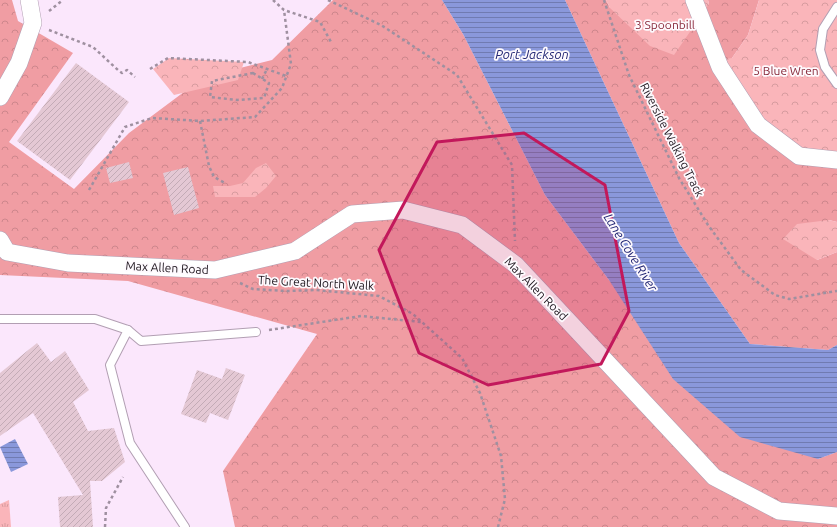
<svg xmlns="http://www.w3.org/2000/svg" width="837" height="527" viewBox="0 0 837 527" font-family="Ubuntu,sans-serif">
	<defs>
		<pattern id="grass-tufts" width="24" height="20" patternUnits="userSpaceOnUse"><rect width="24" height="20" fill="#fab5ba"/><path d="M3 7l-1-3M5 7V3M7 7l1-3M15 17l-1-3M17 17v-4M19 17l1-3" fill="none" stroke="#d69b9f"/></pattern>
		<pattern id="forest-crowns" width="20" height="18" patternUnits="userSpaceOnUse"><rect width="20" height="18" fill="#f09da3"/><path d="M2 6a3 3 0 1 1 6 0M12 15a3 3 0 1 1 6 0" fill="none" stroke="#cd868c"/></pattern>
		<pattern id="park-crowns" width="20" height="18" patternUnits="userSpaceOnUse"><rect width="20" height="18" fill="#fab5ba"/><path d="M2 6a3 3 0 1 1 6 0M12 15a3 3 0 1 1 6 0" fill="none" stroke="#d69b9f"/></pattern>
		<pattern id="water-rules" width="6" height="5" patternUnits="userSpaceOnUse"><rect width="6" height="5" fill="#8a98db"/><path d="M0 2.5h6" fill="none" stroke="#707bb1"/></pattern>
		<pattern id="building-hatch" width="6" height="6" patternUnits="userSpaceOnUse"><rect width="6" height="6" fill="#e4c8d4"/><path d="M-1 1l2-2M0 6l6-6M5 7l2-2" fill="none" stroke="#c3abb6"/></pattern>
	</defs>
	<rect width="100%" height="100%" fill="#fbe7fc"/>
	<path fill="url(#grass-tufts)" d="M9,500l2,27h-11v-23z"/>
	<g fill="url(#forest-crowns)">
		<path d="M0,0h12l6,21 55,32 -64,89 65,47 55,-56 75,-56 68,-17 61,-60h109l21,34 82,161 64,85 209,179 19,-7v75h-602l-12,-56 94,-137 -189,-53 -128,-6z"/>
		<path d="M565,0h41l4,8 99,-4 -1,-4h51l-11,35 -16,23 105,94v70l-8,-2 -12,40 20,-8v93l-9,5 -78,-6 -71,-101z"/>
	</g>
	<g fill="url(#park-crowns)">
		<path d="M606,0h102l1,4 -35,51 -24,-9 -40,-38z"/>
		<path d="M759,0h78v152l-19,13 -60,-40 -33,-66 7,-1 16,-23z"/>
		<path d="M169,58l75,4 -6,18 -64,15 -21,-26z"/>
		<path d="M266,163l10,13 -10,12 -11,9h-40l-2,-11h17l13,-3 13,-15z"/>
		<path d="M829,220l8,2v30l-20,8 -34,-21 14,-15z"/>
	</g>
	<g fill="url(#water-rules)">
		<path d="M442,0h123l114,243 71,101 78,6 9,-5v107l-19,7 -78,-22 -67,-58 -64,-99 -64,-85 -82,-161z"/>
		<path d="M15,439l13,25 -17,8 -11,-25z"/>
	</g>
	<g fill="url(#building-hatch)">
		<path d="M76,63l53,39 -59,78 -53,-39z"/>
		<path d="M129,162l4,16 -23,5 -4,-15z"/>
		<path d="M188,167l11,41 -25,7 -11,-42z"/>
		<path d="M37,343l14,19 14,-11 24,39 -16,12 15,29 26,-3 11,34 -23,19h-12l3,46h-33l-2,-30 25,-2 -50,-82 -33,23v-63z"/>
		<path d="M226,368l19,7 -17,45 -18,-7 -4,10 -25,-9 16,-44 25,9z"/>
	</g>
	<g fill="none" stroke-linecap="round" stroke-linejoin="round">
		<g stroke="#b29fb3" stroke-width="10">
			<g id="lane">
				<path d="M837,7l-14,22 -3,21 5,17 12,17"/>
				<path d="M0,319h95l33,11 13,11 115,-9"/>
				<path d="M128,330l-18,35 20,78 55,84"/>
			</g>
		</g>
		<g stroke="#b29fb3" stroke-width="18">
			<g id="street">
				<path d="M694,0l26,67 38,58 41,31 38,4"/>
				<path d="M0,97l19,-34 14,-40 -4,-23"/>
				<path d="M0,240l7,12 61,11 147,7 80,-19 57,-37 51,-4 59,15 54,40 198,212 65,34 58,5"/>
			</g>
		</g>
		<g stroke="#9f90a0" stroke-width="2.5" stroke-dasharray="3 3" stroke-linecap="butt">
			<path d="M273,0l11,10 36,12 11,20"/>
			<path d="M328,0l53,25 76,50 55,90 3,76"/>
			<path d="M604,0l25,75 50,103 29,47 33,45 34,25 14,4 48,-8"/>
			<path d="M49,11l14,-11"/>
			<path d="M49,30l44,17 26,24 3,2 5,-3 8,7"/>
			<path d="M150,69l18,-11 80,4 38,14"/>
			<path d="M253,73l16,10 -5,15 -27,2 -27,-3 2,-16z"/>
			<path d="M262,79l5,-10"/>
			<path d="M200,121l9,45 5,11 11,6"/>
			<path d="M89,190l36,-63 27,-9 48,3 55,-4 27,-29 9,-24 -7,-54"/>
			<path d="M240,283l13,6 33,2 30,-1 63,6 34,18 49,44 18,35 21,63 4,43 -7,28"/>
			<path d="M269,330l92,-14 60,6"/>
			<path d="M105,527l1,-19 17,-31"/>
		</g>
		<use href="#lane" stroke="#fff" stroke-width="8"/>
		<use href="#street" stroke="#fff" stroke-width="17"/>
	</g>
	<path fill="#c2185b" fill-opacity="0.2" stroke="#c2185b" stroke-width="3" stroke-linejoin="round" d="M524,133l81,52 24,126 -28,53 -113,21 -69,-32 -40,-103 58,-108z"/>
	<g text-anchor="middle" stroke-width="3.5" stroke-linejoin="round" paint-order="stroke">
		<g font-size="12" fill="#882839" stroke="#fefafe">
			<text x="665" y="29">3 Spoonbill</text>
			<text x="786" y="75">5 Blue Wren</text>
		</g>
		<g font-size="12" fill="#1f171f" stroke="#fefafe">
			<text transform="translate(672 140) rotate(63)" y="4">Riverside Walking Track</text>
			<text transform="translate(167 268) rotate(3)" y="4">Max Allen Road</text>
			<text transform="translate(316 283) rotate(3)" y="4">The Great North Walk</text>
			<text transform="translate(536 289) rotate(45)" y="4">Max Allen Road</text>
		</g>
		<g font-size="13" font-style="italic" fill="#242875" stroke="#fefafe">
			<text x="532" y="59">Port Jackson</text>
			<text transform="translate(631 252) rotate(58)" y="5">Lane Cove River</text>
		</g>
	</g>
</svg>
